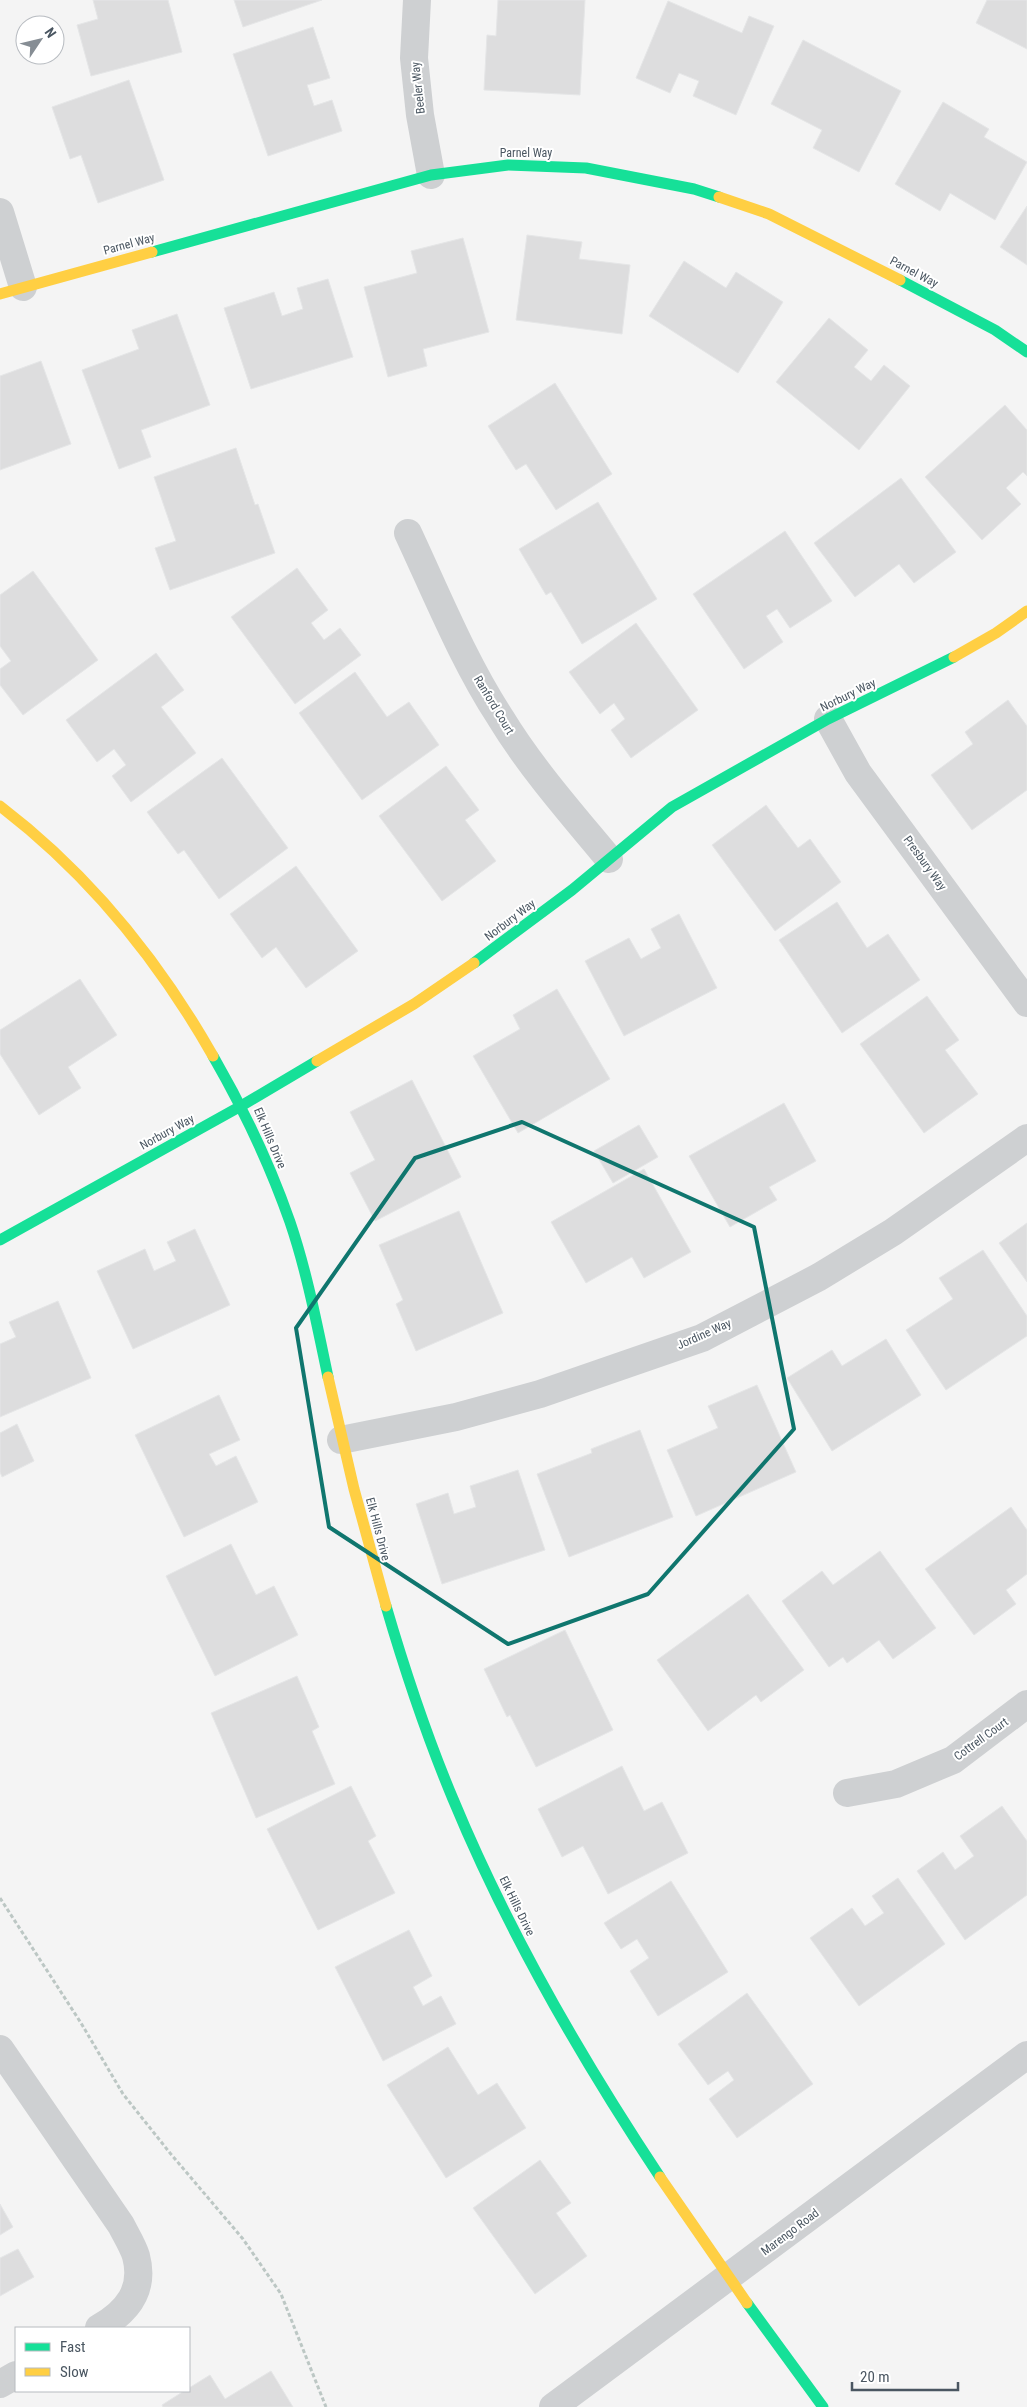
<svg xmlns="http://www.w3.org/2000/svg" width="1027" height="2407" viewBox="0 0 1027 2407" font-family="'Roboto Condensed',sans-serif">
	<rect width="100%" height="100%" fill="#f4f4f4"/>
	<g fill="#ddddde" stroke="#e5e6e7">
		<path d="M93,0h75l14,52 -91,24 -14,-51 21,-6z"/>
		<path d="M234,0h88l-79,27z"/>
		<path d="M498,0h87l-5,95 -96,-5 3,-55 9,1z"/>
		<path d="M987,0h40v49l-51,-26z"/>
		<path d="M668,1l74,32 7,-17 25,10 -38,89 -43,-19 6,-15 -20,-8 -9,20 -34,-15z"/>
		<path d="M313,27l17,51 -23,7 7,21 18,-6 10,31 -74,25 -35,-102z"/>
		<path d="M803,40l98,51 -42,81 -46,-24 9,-18 -51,-26z"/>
		<path d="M129,80l35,100 -66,23 -17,-48 -11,4 -18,-52z"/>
		<path d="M943,102l46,27 -5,8 43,25 -32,58 -45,-27 -10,18 -45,-27z"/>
		<path d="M1027,206v59l-27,-18z"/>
		<path d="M527,235l55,7 -3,17 51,6 -8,69 -106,-14z"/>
		<path d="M463,238l26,94 -66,17 4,17 -39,11 -24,-90 53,-14 -6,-22z"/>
		<path d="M684,261l42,27 10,-16 47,30 -45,71 -89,-57z"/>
		<path d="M328,279l25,78 -102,32 -27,-81 50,-16 8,24 21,-7 -6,-21z"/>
		<path d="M177,314l33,91 -69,25 10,27 -32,12 -37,-99 57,-21 -7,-19z"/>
		<path d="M829,318l39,32 -14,17 17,14 13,-16 26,21 -51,64 -83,-68z"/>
		<path d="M41,361l30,83 -71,26v-94z"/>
		<path d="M555,383l57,91 -56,36 -30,-46 -10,6 -28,-44z"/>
		<path d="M1005,405l22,25v46l-4,-4 -17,16 15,16 -39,36 -57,-63z"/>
		<path d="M236,448l19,57 3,-1 17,49 -105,37 -15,-42 21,-7 -22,-64z"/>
		<path d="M901,478l55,74 -42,31 -15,-19 -44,33 -41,-54z"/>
		<path d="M598,502l59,97 -75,45 -31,-52 -5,3 -27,-46z"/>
		<path d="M785,531l47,70 -42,27 -13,-19 -11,7 17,26 -39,27 -51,-75z"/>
		<path d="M297,568l31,42 -17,13 13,17 16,-12 21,27 -66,49 -64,-87z"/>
		<path d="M33,571l65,89 -75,55 -23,-30v-16l11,-8 -11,-15v-51z"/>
		<path d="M636,623l62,87 -67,48 -20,-28 14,-11 -11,-16 -14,11 -31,-42z"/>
		<path d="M156,653l28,37 -23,17 35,46 -65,49 -19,-26 14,-11 -12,-16 -17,13 -31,-42z"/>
		<path d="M355,672l32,45 22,-15 30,43 -77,55 -63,-87z"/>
		<path d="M1008,700l19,26v64l-55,40 -41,-55 42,-31 -8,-12z"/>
		<path d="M222,758l66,90 -69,51 -35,-49 -6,4 -31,-42z"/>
		<path d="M446,766l33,44 -14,10 31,41 -54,40 -63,-85z"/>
		<path d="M766,805l32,43 12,-9 31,43 -66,49 -63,-86z"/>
		<path d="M296,866l62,85 -52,37 -30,-41 -14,11 -32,-44z"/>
		<path d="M837,902l30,46 21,-14 32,46 -78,53 -63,-93z"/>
		<path d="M679,914l38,74 -93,48 -39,-75 44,-23 12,21 20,-11 -10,-19z"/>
		<path d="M80,979l37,56 -49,32 13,21 -42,27 -39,-61v-24z"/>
		<path d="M557,989l53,90 -92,54 -45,-77 47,-27 -7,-14z"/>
		<path d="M927,996l32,44 -14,10 33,44 -54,39 -64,-89z"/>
		<path d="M412,1080l49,97 -86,44 -25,-48 25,-13 -25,-48z"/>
		<path d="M784,1103l32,58 -47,26 8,13 -47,27 -41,-71z"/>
		<path d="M639,1125l19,32 -45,26 -19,-32z"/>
		<path d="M644,1169l47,83 -47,26 -12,-21 -46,26 -35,-61z"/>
		<path d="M459,1211l44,102 -87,38 -20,-47 7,-4 -24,-55z"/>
		<path d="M1027,1223v59l-28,-39z"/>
		<path d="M195,1229l35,76 -97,44 -36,-78 48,-22 9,22 22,-10 -9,-19z"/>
		<path d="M983,1250l44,66v20l-81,54 -40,-60 47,-31 -14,-21z"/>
		<path d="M58,1301l33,77 -91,39v-73l16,-7 -7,-15z"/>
		<path d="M886,1339l35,56 -89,56 -45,-73 45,-28 10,16z"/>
		<path d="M757,1385l39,87 -100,44 -29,-66 51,-22 -10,-22z"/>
		<path d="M219,1395l21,45 -31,14 7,12 20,-10 22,46 -74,35 -49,-102z"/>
		<path d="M17,1424l17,37 -32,16 -2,-5v-39z"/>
		<path d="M640,1430l33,87 -104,40 -32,-83 55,-21 -1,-4z"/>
		<path d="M518,1470l27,80 -103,34 -26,-80 32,-11 6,21 22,-7 -6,-21z"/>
		<path d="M1011,1507l16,23v44l-21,16 10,14 -42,31 -49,-66z"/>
		<path d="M231,1544l25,51 18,-9 24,49 -83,41 -49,-100z"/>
		<path d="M880,1551l56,77 -43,31 -14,-19 -32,23 -4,-6 -14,10 -47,-66 40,-30 11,14z"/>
		<path d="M748,1594l56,76 -43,32 -5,-7 -48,36 -51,-71z"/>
		<path d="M565,1630l48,100 -77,37 -26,-52 -3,2 -23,-48z"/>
		<path d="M297,1676l22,51 -7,4 23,53 -79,34 -45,-105z"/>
		<path d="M622,1766l22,45 18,-9 26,51 -80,41 -25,-48 -21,11 -24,-48z"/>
		<path d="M351,1786l25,50 -8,5 27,52 -77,37 -51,-101z"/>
		<path d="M1002,1806l25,35v54l-62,45 -48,-69 26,-19 12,18 19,-14 -14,-20z"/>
		<path d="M898,1878l47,66 -86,62 -49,-68 42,-30 13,18 19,-13 -12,-17z"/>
		<path d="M671,1881l57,91 -70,44 -28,-45 19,-13 -12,-19 -16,10 -17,-26z"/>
		<path d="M409,1930l23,46 -19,11 10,19 18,-10 15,28 -73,37 -48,-94z"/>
		<path d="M747,1993l66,91 -76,54 -28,-39 25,-19 -6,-9 -20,14 -30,-41z"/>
		<path d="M448,2047l30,48 19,-12 29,45 -80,50 -59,-93z"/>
		<path d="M540,2160l31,43 -15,10 31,43 -52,38 -62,-86z"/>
		<path d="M0,2204l13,23 -13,8z"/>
		<path d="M18,2249l16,28 -34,19v-38z"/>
		<path d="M271,2371l22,36h-130l-1,-2 22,-14h5v-3l21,-13 15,24z"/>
	</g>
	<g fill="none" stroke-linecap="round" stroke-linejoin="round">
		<path stroke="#bcc7c4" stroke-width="3" stroke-dasharray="4 2.5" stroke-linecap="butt" d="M0,1898l81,125 42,71 47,59 73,86 38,55 45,113"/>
		<g stroke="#ced0d2" stroke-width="28">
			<path d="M417,0l-3,58 6,57 11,60"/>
			<path d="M0,212l23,75"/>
			<path d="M408,533c29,62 55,127 92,184 31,51 71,96 109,142"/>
			<path d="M828,719l30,54 169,230"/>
			<path d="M341,1440l115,-23 84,-23 162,-56 117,-61 74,-45 134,-94"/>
			<path d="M847,1793l49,-9 57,-24 74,-56"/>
			<path d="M0,2049l121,176c5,10 12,21 15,31 9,34 -9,56 -37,72"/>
			<path d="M0,2384l16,-9"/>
			<path d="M553,2407l474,-352"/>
		</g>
		<g stroke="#16e098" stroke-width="11">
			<path d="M152,252l279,-77 77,-10 78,3 108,21 25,8"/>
			<path d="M900,280l95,50 32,22"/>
			<path d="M474,963l98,-73 100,-83 156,-88 126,-62"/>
			<path d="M213,1056c30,52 57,109 77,166 17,50 27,103 38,155"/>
			<path d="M0,1240l241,-134 76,-45"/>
			<path d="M386,1606c19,65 41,131 67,193 55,133 128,259 207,378"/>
			<path d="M747,2303l76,104"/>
		</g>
		<g stroke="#ffcf43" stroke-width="11">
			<path d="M719,197l50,17 131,66"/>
			<path d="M0,294l152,-42"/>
			<path d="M954,657l42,-24 31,-22"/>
			<path d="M0,806c89,68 158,153 213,250"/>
			<path d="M317,1061l97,-57 60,-41"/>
			<path d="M328,1377l26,112 32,117"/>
			<path d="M660,2177l87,126"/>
		</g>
	</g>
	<path fill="none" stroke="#0f766e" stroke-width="4" stroke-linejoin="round" d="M522,1122l232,105 40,202 -146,165 -140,50 -179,-117 -33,-199 119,-170z"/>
	<g text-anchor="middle" stroke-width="4" stroke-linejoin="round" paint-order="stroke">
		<g font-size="12" fill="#4a5661" stroke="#fff">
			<text transform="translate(418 88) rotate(-96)" y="4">Beeler Way</text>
			<text x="526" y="157">Parnel Way</text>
			<text transform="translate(129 244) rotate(-15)" y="4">Parnel Way</text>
			<text transform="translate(914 272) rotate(28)" y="4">Parnel Way</text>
			<text transform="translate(848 695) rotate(-26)" y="4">Norbury Way</text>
			<text transform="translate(494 705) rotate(59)" y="4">Ranford Court</text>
			<text transform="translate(925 863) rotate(54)" y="4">Presbury Way</text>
			<text transform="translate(510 920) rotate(-37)" y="4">Norbury Way</text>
			<text transform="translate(167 1132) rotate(-29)" y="4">Norbury Way</text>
			<text transform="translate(270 1138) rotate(67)" y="4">Elk Hills Drive</text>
			<text transform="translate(704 1334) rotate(-24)" y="4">Jordine Way</text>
			<text transform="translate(378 1529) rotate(75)" y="4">Elk Hills Drive</text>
			<text transform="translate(981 1739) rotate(-36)" y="4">Cottrell Court</text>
			<text transform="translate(517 1906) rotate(64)" y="4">Elk Hills Drive</text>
			<text transform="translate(790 2232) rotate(-37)" y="4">Marengo Road</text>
		</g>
	</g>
	<rect x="15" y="2327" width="175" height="65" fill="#ffffff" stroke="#b7bbc0"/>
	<rect x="25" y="2343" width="25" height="8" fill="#16e098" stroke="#b7bbc0"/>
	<text x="60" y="2352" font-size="15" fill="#4a5661">Fast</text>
	<rect x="25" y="2368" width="25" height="8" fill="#ffcf43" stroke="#b7bbc0"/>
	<text x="60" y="2377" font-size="15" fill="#4a5661">Slow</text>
	<g transform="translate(40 40) rotate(55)"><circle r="24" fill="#ffffff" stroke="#b7bbc0"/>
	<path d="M0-4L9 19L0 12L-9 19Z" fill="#868d94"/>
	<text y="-8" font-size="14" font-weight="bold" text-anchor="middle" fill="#4a5661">N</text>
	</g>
	<path d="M852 2382v8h106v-8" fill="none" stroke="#4a5661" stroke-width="2.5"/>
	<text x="860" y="2382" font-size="15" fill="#4a5661" stroke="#ffffff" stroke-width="4" paint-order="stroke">20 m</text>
</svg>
